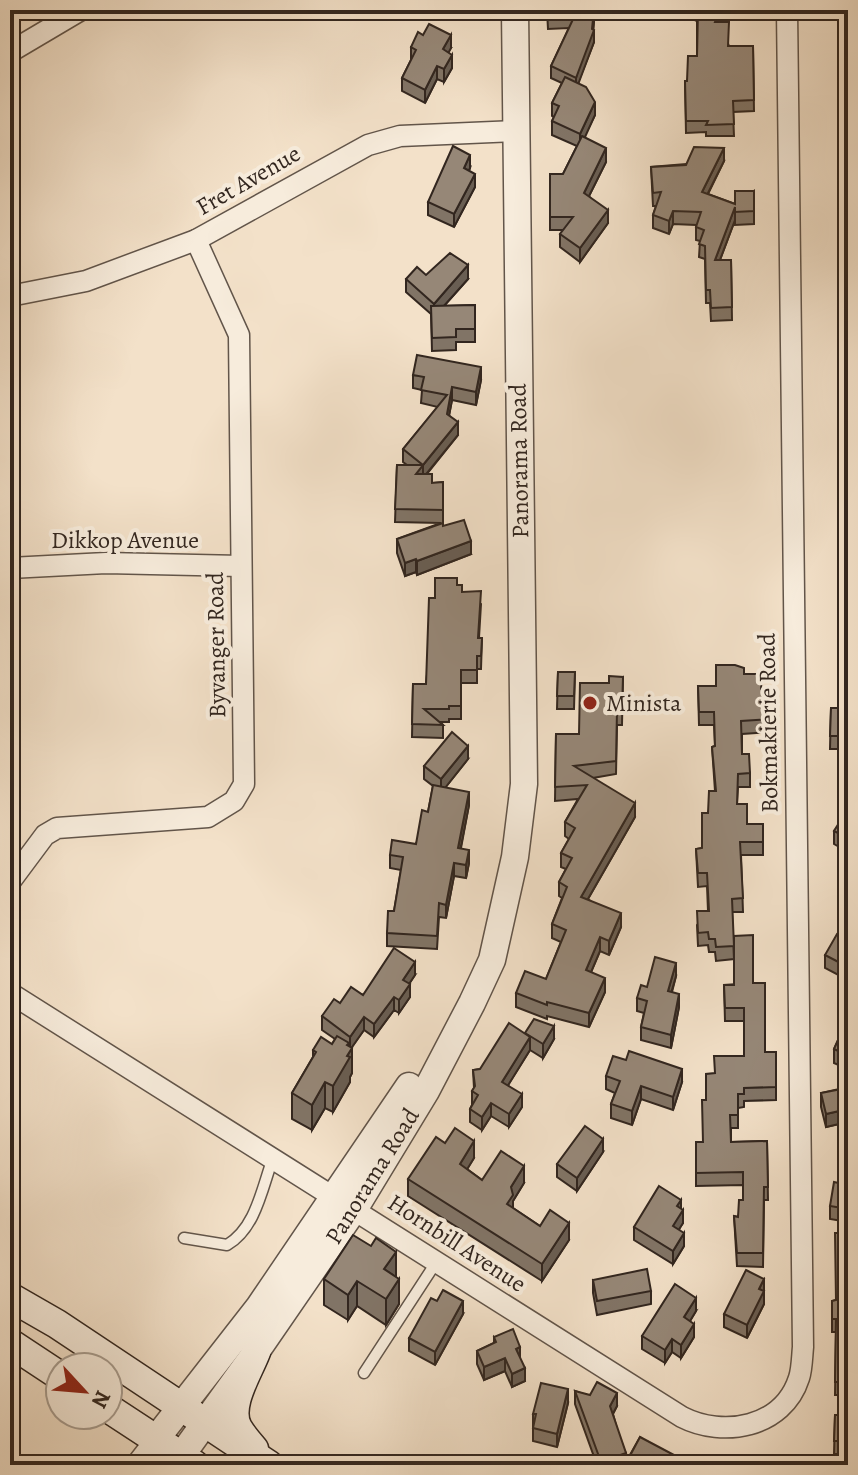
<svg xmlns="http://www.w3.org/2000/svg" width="858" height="1475" viewBox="0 0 858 1475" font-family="Alegreya,serif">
	<rect width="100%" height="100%" fill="#f3e1c9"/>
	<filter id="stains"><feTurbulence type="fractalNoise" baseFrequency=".0025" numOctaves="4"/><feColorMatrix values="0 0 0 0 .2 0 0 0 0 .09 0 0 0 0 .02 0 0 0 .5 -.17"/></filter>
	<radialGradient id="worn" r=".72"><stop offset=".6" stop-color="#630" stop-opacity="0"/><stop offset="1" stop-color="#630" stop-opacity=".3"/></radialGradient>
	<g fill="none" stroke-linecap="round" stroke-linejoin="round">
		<g stroke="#62554a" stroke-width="13">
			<g id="service">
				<path d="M184,1238l43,7c29,-17 35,-57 46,-87"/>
				<path d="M364,1373l73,-112"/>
			</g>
		</g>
		<g stroke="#62554a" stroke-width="23">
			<g id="minor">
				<path d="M10,52l71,-42"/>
				<path d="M10,296l76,-15 110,-41 172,-95 32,-9 115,-5"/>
				<path d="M10,568l96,-5 135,3"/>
				<path d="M10,882l35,-47 12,-7 151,-11 26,-16 10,-17 -5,-449 -43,-95"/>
				<path d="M10,993l672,424c41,21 101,11 117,-39 3,-9 3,-21 4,-31l-16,-1337"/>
				<path d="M136,1465l20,-26"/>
			</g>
		</g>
		<g stroke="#62554a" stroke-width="29">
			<g id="tertiary">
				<path d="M156,1439l103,-132 150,-221"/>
				<path d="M181,1456l75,-104 99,-144 71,-117 46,-88 20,-43 23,-103 9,-73 -9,-774"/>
			</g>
		</g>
		<g stroke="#32261f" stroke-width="31">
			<g id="secondary">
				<path d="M10,1297l47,27 212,141"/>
				<path d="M10,1343l50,33"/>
				<path d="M108,1408l87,57"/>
				<path d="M254,1449c-5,-6 -12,-14 -16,-21 -12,-22 10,-55 18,-76"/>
			</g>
		</g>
		<use href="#service" stroke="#f7ecdc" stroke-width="10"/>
		<use href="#minor" stroke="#f7ecdc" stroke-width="20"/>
		<use href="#tertiary" stroke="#f7ecdc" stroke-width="26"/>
		<use href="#secondary" stroke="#f7ecdc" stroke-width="28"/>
	</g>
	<g fill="#817466" stroke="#32261f" stroke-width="2">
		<path d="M547,10h48l-2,20 1,12 -16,41 17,32 -11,22 22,25 -17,34 19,27 -28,39 -20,-15v-13l3,-4h-13v-56h13l14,-28 -25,-11v-14l2,-4 -2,-1v-13l10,-20 -11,-5v-12l18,-38 -21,1z"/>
		<path d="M679,10h47l-6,12 9,24h24l1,65 -21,1 1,24h-28v-4l-20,1 -1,-52h2l10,-25v-35l-18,-8z"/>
		<path d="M411,47l40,1 -3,4 4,16 -8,14 -7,-3 -12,24 -23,-12v-13l9,-18z"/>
		<path d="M724,161l-16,33 27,10 19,-13v33l-19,1v-5l-15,40h11l1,60 -21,1 -1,-18h-4l-1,-44 -6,-2 1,-16 -4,-1v-15l-23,-1 -4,10 -16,-6v-13l3,-9h-3l-2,-39z"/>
		<path d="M470,168l-1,3 6,16 -21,40 -26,-12v-13z"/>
		<path d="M426,275l42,4 -24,27 31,-1v37h-19v8l-24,1 -1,-37 -25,-22v-13z"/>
		<path d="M413,375l68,5 -5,25 -24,-5 -3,15 9,20 -31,39 5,9 11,-1v44l28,28 -54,21 -1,-3 -11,4 -8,-23v-14l44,-16 -46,-1 2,-57h10l-4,-3v-13l35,-42 -17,-4 1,-13 -9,-2z"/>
		<path d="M462,592l19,12 -2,34h3l-1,31h-4v14h-16v36h-12v3h-9l3,3v13l-31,-1 1,-53h13l9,-86z"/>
		<path d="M558,672h17l-1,37h-17z"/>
		<path d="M744,674l18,15 6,12 4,-2v33l-30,2v20l8,19v14h-12l-1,17 10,20h16v31h-22l2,57h-11l2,47 -18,2 -1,-9h-6l-1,-7 -10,1 -1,-21 11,-14 -1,-25 -9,1 -2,-38 6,-1 6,-35 7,-22 -3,-44 3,-1 -1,-21h-15l-1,-39h18z"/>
		<path d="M623,677l-1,48h-5l-1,49 -23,4 42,39 -47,82 33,28 -12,28 -9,-4 -9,21 14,20 -16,35 -42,-11v3l-31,-12v-14l30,-14 15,-37 -9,-4v-14l10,-26 -3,-2v-14l7,-13 -5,-2v-14l8,-14 -4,-3v-14l13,-23 -23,2 1,-67h23l30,-51z"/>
		<path d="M831,708h17v41h-18z"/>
		<path d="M468,759l-23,29 24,17 -8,43 8,15 -3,15 -12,-2 -8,42 -7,-1 -2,32 -50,-3v-13l7,-22 7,-41 -11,-2v-13l26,-11 12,-32 5,-26 -9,-7v-13z"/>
		<path d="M848,817v48l-7,-4v-13l-7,-4v-13z"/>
		<path d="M848,877v103l-23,-12v-13l21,-16z"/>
		<path d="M415,975l-6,9 1,13 -11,16 -5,-3 -20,27 -10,-7 -13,18 1,25 -2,4v5l-17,30 -8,-4 -13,22 -20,-11v-26l21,-36v-7l19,-6 3,-5 -13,-9v-14l18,-13z"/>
		<path d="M676,976l-4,16 7,15 -8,41 -30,-8v-13l3,-14 -7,-2v-13l10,-11z"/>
		<path d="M753,983l12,69h11v48l-32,1v6l-6,1v20h-7v14l36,-1 1,59h-4l-1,67 -26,-1 -3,-50 4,1 5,-17v-15l-47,1v-44h7l3,-42 38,-44v-35h-19l-1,-36z"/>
		<path d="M848,1018v51l-14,-6v-14z"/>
		<path d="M525,1034l29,5 -11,19 -13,-8 -22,35 14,22 -13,20 -18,-11 -9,14 -12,-8v-13l2,-4v-14l2,-3 -1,-18 7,-1z"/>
		<path d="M848,1074v48l-22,5 -5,-20v-14l23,-5v-13z"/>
		<path d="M606,1076l76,6 -9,28 -32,-11 -9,26 -21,-7v-14l4,-11 -9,-4z"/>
		<path d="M445,1143l29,15 -7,11 15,11 42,3 -11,18v7l27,18 29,14 -27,41 -134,-85v-17z"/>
		<path d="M603,1152l-26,39 -20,-14v-13z"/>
		<path d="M848,1178v44l-18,-3v-13z"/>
		<path d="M681,1208l2,15 -4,6 5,17 -11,18 -39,-24v-13z"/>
		<path d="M848,1233v232l-1,-11h-13l1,-39h5v-20h-5l1,-63h-4v-31l4,-1z"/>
		<path d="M396,1277l3,27 -13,21 -29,-19 -9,14 -24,-15v-26z"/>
		<path d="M764,1279v25l-17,34 -23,-11v-13z"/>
		<path d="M593,1280l58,11v13l-54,11 -4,-22z"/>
		<path d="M696,1311l-6,10 4,16 -13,21 -9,-6 -7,11 -23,-14v-13z"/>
		<path d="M463,1314l-28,51 -26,-14v-13z"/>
		<path d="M494,1337l26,22 5,22 -13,6 -7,-16 -21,9 -7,-16v-13l17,-8z"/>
		<path d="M575,1391l42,15 -4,8 13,48 14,-25 34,28h-77l-22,-61z"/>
		<path d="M568,1403l-11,44 -24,-6v-27z"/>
	</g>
	<g fill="#695e53" stroke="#32261f" stroke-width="2">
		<path d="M594,10h1l-2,24 1,-4v12l-18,48v-12z"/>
		<path d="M720,10h6l-11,23v-11z"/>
		<path d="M451,35v13l-8,15v-14z"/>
		<path d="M452,55v13l-8,14v-13z"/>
		<path d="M437,66v13l-12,24v-13z"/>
		<path d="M595,102v13l-15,33v-14z"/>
		<path d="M606,148v14l-22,44v-13z"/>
		<path d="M724,148v13l-22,44v-13z"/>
		<path d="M470,155v13l-6,13v-13z"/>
		<path d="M475,174v13l-21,40v-13z"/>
		<path d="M735,207v13l-20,53v-13z"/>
		<path d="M608,210v13l-28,39v-14z"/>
		<path d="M673,211v13l-4,10v-13z"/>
		<path d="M468,265v14l-34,38v-13z"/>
		<path d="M481,367v13l-5,25v-13z"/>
		<path d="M452,387v13l-5,27v-13z"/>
		<path d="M458,422v13l-35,43v-13z"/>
		<path d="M423,465v13l-7,-4z"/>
		<path d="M471,541v13l-54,21v-14z"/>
		<path d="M416,559v13l-11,4v-13z"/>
		<path d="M468,746v13l-27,34v-14z"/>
		<path d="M469,792v13l-11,56v-13z"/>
		<path d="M635,803v14l-54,94v-14z"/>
		<path d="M469,850v13l-3,15v-13z"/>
		<path d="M454,863v13l-8,42v-13z"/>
		<path d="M621,913v14l-12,28v-14z"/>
		<path d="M600,937v14l-14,33v-14z"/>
		<path d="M415,962v13l-12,18v-13z"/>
		<path d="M676,963v13l-8,28v-13z"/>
		<path d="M605,978v14l-16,35v-14z"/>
		<path d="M410,984v13l-11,16v-13z"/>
		<path d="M679,994v13l-8,41v-13z"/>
		<path d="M394,997v13l-20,27v-13z"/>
		<path d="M364,1017v13l-14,20v-13z"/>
		<path d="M554,1026v13l-11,19v-14z"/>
		<path d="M530,1037v13l-28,45v-13z"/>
		<path d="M349,1043v10l3,-5v25l-2,4v5l-17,30v-26z"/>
		<path d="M682,1069v13l-9,28v-13z"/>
		<path d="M325,1082v26l-13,22v-25z"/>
		<path d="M641,1086v13l-9,26v-14z"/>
		<path d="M522,1094v13l-13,20v-13z"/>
		<path d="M491,1103v13l-9,14v-13z"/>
		<path d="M848,1109v13l-22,5v-13z"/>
		<path d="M603,1139v13l-26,39v-13z"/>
		<path d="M474,1141v17l-14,23v-17z"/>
		<path d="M524,1166v17l-11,18v11l-6,-8 4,-17z"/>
		<path d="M681,1200v13l2,-3v13l-10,16v-13l4,-20z"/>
		<path d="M569,1223v17l-27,41v-17z"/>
		<path d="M684,1233v13l-11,18v-13z"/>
		<path d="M396,1252v25l-12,-8z"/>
		<path d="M399,1279v25l-13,21v-26z"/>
		<path d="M764,1279v25l-17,34v-13l12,-36z"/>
		<path d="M357,1281v25l-9,14v-25z"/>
		<path d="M696,1298v13l-12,20v-14z"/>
		<path d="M463,1301v13l-28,51v-13z"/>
		<path d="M694,1324v13l-13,21v-13z"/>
		<path d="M672,1339v13l-7,11v-13z"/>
		<path d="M520,1347v13l-4,-11z"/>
		<path d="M505,1358v13l-21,9v-13z"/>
		<path d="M525,1368v13l-13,6v-13z"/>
		<path d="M568,1389v14l-11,44v-13z"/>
		<path d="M617,1393v13l-7,13v-13z"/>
		<path d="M626,1453v12h-25v-3z"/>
	</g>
	<g fill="#968777" stroke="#32261f" stroke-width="2">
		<path d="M547,10h47l-2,19 2,1 -18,48 -25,-12 24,-51 -27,2z"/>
		<path d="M698,10h22l-5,12h14l-1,24h25l1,54 -21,1 1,23 -28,1 2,-4h-22l-1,-40h2l1,-25h9z"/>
		<path d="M429,24l22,11 -8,14 9,6 -8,14 -7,-3 -12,24 -23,-12 14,-28 -5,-3 7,-15 5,3z"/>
		<path d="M565,77l21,10 9,15 -15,32 -28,-13 7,-15 -7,-3z"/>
		<path d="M582,136l24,12 -22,45 24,17 -28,38 -20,-14 13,-17h-23v-43h13z"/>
		<path d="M453,146l17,9 -6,13 11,6 -21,40 -26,-12z"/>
		<path d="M694,147l30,1 -22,44 33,12v-13h19v20l-19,1v-5l-20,53h16l1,47 -21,1 -1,-18h-4l-1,-44 -6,-2 5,-14 -8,-3 5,-15 -28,-1 -4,10 -16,-6 8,-23 -8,1 -2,-26 35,-2z"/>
		<path d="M450,253l18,12 -34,39 -28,-25 11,-12 9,8z"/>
		<path d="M475,305v24h-19v8l-24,1 -1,-32z"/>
		<path d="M417,355l64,12 -5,25 -24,-5 -5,27 11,8 -35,43 -20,-16 44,-54 -26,-5 3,-13 -11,-2z"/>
		<path d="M397,465h26l-7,9h16v9l11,-1v28l-48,-1z"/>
		<path d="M464,520l7,21 -54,20 -1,-2 -11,4 -8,-24 46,-16v3z"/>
		<path d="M435,578h22v7h5v7l19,-1 -3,47h4l-1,18h-4v14h-16v36h-12v3h-25l19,16 -31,-1 1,-40h13l3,-86h6z"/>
		<path d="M716,665h19l9,3v6h18l-1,15 8,1 -1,11 4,-2v20l-31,2 1,33h7l1,19 -12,1 -1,30h10v20h16v18h-23l3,56 -11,1 2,47 -18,1 -1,-8h-6l-1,-7 -10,1 -1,-22h12l-2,-38h-9l-2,-24 6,-1v-35h6l1,-22h7l-4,-44 3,-1 -1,-34h-15l-1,-26h18z"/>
		<path d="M558,672h17l-1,24h-17z"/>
		<path d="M609,676l14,1 -1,34h-5l-1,50 -42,5 61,37 -54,94 40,16 -12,28 -9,-4 -14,33 19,8 -16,35 -42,-11v3l-31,-12 9,-22 21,8 20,-49 -14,-6 15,-37 -8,-5 13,-24 -11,-5 14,-25 -10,-6 22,-37 -32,2 1,-53h23l1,-51h29z"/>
		<path d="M831,708h17v28h-18z"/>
		<path d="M452,732l16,14 -27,33 -17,-13z"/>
		<path d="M433,785l36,7 -11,56 11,2 -3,15 -12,-2 -8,42 -7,-2 -2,33 -50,-3 1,-22h6l9,-54 -13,-2 2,-15 24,4 6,-34 6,2z"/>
		<path d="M844,815l4,2v35l-7,-5 6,-9 -13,-7z"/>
		<path d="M848,877v90l-23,-12 12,-21 9,5z"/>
		<path d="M753,935v48h12v69h11v35l-32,1v6h-6v21h-8l1,27 36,-1 1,46h-4l-1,66h-26l-3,-37 4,1 1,-17h4v-28l-47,1v-31h7l-1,-42h4v-26l9,-1 -1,-17h30v-48h-19l-1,-23h10v-49z"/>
		<path d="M394,948l21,14 -12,18 7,4 -11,16 -5,-3 -20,27 -10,-7 -14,20 -28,-21 12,-17 6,4 11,-16 12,8z"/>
		<path d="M655,957l21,6 -8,28 11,3 -8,41 -30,-8 6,-26 -10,-3 4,-13 6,2z"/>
		<path d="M848,1018v38l-14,-7z"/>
		<path d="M534,1019l20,7 -11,18 -18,-11z"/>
		<path d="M509,1023l21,14 -28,45 20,12 -13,20 -18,-11 -9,14 -12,-8 8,-14 -6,-4 3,-5 -2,-16 7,-1z"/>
		<path d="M337,1036l12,7 -2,2 5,3 -5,8 3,1 -17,29 -8,-4 -13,23 -20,-12 24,-41 -3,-2 8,-13 11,7z"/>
		<path d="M629,1051l53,18 -9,28 -32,-11 -9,25 -21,-7 9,-23 -14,-5 7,-20 13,4z"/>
		<path d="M848,1074v35l-22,5 -5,-21 26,-5 -3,-13z"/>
		<path d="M585,1126l18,13 -26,39 -20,-14z"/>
		<path d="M455,1128l19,13 -14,23 22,16 19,-29 23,15 -13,21 2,8 -6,9 33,22 10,-16 19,13 -27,41 -134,-85 28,-42 9,6z"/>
		<path d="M844,1177l4,1v31l-18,-3 4,-24 9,2z"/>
		<path d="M659,1186l22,14 -4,6 6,4 -10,16 11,7 -11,18 -39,-24z"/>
		<path d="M835,1233h13v208h-14l1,-26h5v-33h-5l1,-63h-4v-18l4,-1z"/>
		<path d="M353,1235l18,11 5,-8 20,14 -12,17 15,10 -13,20 -29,-18 -9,14 -24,-16z"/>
		<path d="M647,1269l4,22 -54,10 -4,-21z"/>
		<path d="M746,1270l18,9 -5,10 5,2 -17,34 -23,-11z"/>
		<path d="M675,1284l21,14 -12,19 10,7 -13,21 -9,-6 -7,11 -23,-14z"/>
		<path d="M443,1290l20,11 -28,51 -26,-14 22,-40 6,3z"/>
		<path d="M513,1329l7,18 -4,2 9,19 -13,6 -7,-16 -21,9 -7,-16 19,-9 -2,-5z"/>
		<path d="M597,1382l20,11 -7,13 16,47 -25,9 -26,-71 15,4z"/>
		<path d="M541,1383l27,6 -11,45 -24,-6 3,-14h-3z"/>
		<path d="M640,1437l34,18 -5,10h-10l-5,-3 -2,3h-27z"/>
		<path d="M848,1450v15h-5z"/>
	</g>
	<circle fill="#8f2418" stroke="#f7ecdc" stroke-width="3" cx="590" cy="703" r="8"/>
	<g text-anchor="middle" stroke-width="8" stroke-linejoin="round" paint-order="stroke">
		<g font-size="24" fill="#32261f" stroke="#f7ecdc">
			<text transform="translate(248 180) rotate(-30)" y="8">Fret Avenue</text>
			<text transform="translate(519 461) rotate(-91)" y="8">Panorama Road</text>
			<text x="125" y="548">Dikkop Avenue</text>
			<text transform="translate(216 645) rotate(-91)" y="8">Byvanger Road</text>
			<text transform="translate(768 723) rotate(-91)" y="8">Bokmakierie Road</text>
			<text transform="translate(372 1176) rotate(-58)" y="8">Panorama Road</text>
			<text transform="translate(457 1243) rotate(33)" y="8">Hornbill Avenue</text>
		</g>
		<g font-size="24" fill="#32261f" stroke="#f7ecdc" text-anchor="start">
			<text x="606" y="711">Minista</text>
		</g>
	</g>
	<rect width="858" height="1475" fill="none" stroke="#f3e1c9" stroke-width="40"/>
	<rect x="12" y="12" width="834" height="1451" fill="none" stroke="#32261f" stroke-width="4"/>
	<rect x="20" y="20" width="818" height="1435" fill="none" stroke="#32261f" stroke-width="2"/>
	<g transform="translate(84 1391) rotate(116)"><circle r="38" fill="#f7ecdc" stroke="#a89d90" stroke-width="2"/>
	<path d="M0-6L14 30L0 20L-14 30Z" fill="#8f2418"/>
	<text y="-12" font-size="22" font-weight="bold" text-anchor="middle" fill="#32261f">N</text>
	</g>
	<rect width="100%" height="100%" filter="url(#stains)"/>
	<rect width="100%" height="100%" fill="url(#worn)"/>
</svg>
